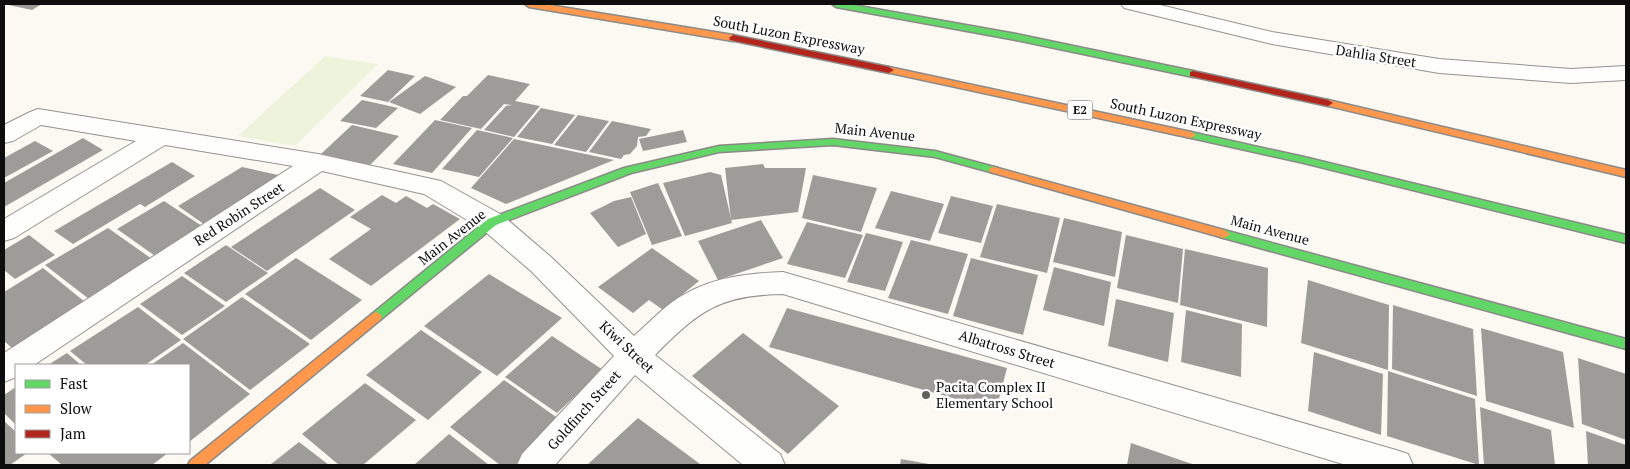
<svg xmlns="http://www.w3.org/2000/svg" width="1630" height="469" viewBox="0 0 1630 469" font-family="'PT Serif',serif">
	<rect width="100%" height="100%" fill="#fbf9f2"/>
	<path fill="#eef4db" d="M325,56l53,8 -83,82 -57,-10z"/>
	<g fill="#9e9c98">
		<path d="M4,4h38l-10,6z"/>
		<path d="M388,70l27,6 -27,26 -28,-6z"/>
		<path d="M488,75l42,9 -15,17 25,5 -26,31 -30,-7 22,-24 6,-1 -8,-1 -23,25 -41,-9 23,-24h4z"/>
		<path d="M425,76l31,11 -36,27 -31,-12z"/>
		<path d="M362,100l23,5 13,3 -22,20 -36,-7z"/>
		<path d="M541,108l34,7 -23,29 -35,-7z"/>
		<path d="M578,115l31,6 -23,31 -32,-7z"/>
		<path d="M435,120l37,8 -40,45 -39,-9z"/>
		<path d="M612,121l39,8 -5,7 -8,1 -1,9 -7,8 -6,1 -3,4 -32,-7z"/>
		<path d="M352,125l47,11 -29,29 -49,-11z"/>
		<path d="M477,130l36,8 -34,39 -37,-8z"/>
		<path d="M683,130l4,12 -44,9 -4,-12z"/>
		<path d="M83,138l20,12 -99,57v-24z"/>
		<path d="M514,139l100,21 -108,44 -35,-16z"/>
		<path d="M35,141l18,10 -49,27v-20z"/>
		<path d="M172,162l23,14 -50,31 -5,-3 -67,40 -19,-13z"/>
		<path d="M763,164l2,4h41l-8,44 -67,8 -6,-52z"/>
		<path d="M242,167l45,10 -79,50 -30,-21z"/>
		<path d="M710,172l11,3 11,48 -47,13 -22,-53z"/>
		<path d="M813,175l64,13 -16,44 -59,-14z"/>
		<path d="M658,183l24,53 -30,9 -22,-53z"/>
		<path d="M320,188l35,22 -88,61 -36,-24z"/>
		<path d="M891,191l53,13 -14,37 -55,-13z"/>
		<path d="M382,195l14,8 10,-7 21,12 6,-4 27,15 -89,67 -42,-27 42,-30 -21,-12z"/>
		<path d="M951,196l42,10 -12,37 -43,-10z"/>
		<path d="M631,197l15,37 -28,13 -28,-34 24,-12z"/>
		<path d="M164,201l41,27 -47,30 -41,-29z"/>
		<path d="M997,204l63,14 -13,55 -67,-16z"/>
		<path d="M1064,218l58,14 -7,45 -62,-15z"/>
		<path d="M761,220l22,38 -65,22 -20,-39z"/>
		<path d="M807,222l56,13 -18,43 -58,-14z"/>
		<path d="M108,228l44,31 -63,40 -44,-34z"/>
		<path d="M866,233l37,9 -18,49 -38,-9z"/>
		<path d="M29,235l26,20 -40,24 -11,-9v-20z"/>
		<path d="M1126,235l57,14 -5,54 -61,-15z"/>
		<path d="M911,240l57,14 -20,60 -60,-16z"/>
		<path d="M226,245l42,28 -42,29 -42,-29z"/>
		<path d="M652,248l47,33 -36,29 -14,-10 -16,13 -35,-26z"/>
		<path d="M1185,249l83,19 -1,59 -87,-22z"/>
		<path d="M296,258l66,42 -51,40 -66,-46z"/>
		<path d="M971,258l67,17 -15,60 -70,-19z"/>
		<path d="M1054,267l57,15 -7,44 -61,-16z"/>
		<path d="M43,268l42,34 -73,46 -8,-7v-49z"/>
		<path d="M489,274l73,44 -65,58 -73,-50z"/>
		<path d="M182,276l43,30 -43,29 -42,-31z"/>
		<path d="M1308,280l81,25 -1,65 -87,-27z"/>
		<path d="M242,297l68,47 -60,46 -67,-51z"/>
		<path d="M1116,299l58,14 -6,49 -60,-16z"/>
		<path d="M1393,305l80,24 4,67 -85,-27z"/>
		<path d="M138,307l43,33 -36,25h-58l-17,-14z"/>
		<path d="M787,308l220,60 -11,42 -227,-63z"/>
		<path d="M1186,310l56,14 -1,53 -60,-15z"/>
		<path d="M1481,328l82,24 11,76 -88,-27z"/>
		<path d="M421,330l61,42 -54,48 -62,-45z"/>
		<path d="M743,333l96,73 -51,48 -96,-78z"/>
		<path d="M552,336l51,34 -46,43 -52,-36z"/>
		<path d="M183,343l67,51 -61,48v-77h-38z"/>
		<path d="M1314,352l69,22 -2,61 -73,-24z"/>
		<path d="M67,353l14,12h-33z"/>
		<path d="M1578,358l48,16v66l-44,-16z"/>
		<path d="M1388,371l87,28 4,66 -92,-29z"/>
		<path d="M504,380l59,42 -45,43h-18l-50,-38z"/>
		<path d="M365,383l51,37 -53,45h-24l-37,-31z"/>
		<path d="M16,387v38l-12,-12v-18z"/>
		<path d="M1480,407l71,23 4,35h-71z"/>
		<path d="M638,418l62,46 -113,1z"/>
		<path d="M4,421l12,11v21h11l-17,12h-6z"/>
		<path d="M1586,431l40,14v20h-38z"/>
		<path d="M449,434l40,31h-75z"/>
		<path d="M299,442l30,23h-59z"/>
		<path d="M1131,443l64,22h-68z"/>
		<path d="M48,453h120l-16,12h-90z"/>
		<path d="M901,459l28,5v1h-29z"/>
	</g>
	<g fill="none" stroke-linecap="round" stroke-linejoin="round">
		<g stroke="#949390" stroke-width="2">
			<g id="street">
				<path d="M1121,4h35l116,28 167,27 132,10 55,-3v14l-55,3 -132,-10 -167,-29 -148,-36z"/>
				<path d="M38,109l280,45 123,27 61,34 49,42 83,79c16,-14 32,-32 51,-42 29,-17 65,-21 98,-22l613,178 12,4 5,11h-67l-563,-171c-64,1 -84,17 -128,61l125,99 5,11h-42l-108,-90 -80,90h-38l5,-11 92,-98 -83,-85 -49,-42 -58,-35 -102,-23 -288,194h-18v12l-12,5v-29l289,-187 -128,-21 -151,93 -10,3v-22l132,-78 -95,-16 -28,16 -9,2v-18l26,-13z"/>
			</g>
		</g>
		<g stroke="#8b8a87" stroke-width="3">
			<g id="fast">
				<path d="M832,4h16l168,30 177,37 5,3 -5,3 -177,-37 -180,-33z"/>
				<path d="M1191,132l113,25 322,78v8l-322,-80 -117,-26 -1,-2z"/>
				<path d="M833,139l102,12 63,17 1,2 -5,3 -59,-16 -102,-12 -114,7 -88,21 -135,52 -116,95 -4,2 -4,-2 -2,-3 2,-3 116,-95 136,-51 95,-22z"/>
				<path d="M1224,230l402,109v10l-406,-112 -2,-3z"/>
			</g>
		</g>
		<g stroke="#8b8a87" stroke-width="3">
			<g id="slow">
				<path d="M525,4h18l190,31 4,3 -4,3 -204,-34z"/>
				<path d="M889,67l302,65 5,3 -5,3 -305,-66v-4z"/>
				<path d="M1328,100l298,70v7l-301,-72 -2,-2 2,-2z"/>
				<path d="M994,167l230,63 6,4 -6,4 -234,-66 -1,-2 1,-2z"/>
				<path d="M376,312l4,2 2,3 -2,3 -175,145h-17l2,-4 182,-147z"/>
			</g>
		</g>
		<g stroke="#8b8a87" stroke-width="3">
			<g id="jam">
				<path d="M733,35l156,32 5,3 -5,3 -159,-33 -1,-2z"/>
				<path d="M1193,71l135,29 5,3 -5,3 -138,-30v-4z"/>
			</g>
		</g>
		<use href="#street" fill="#fefefd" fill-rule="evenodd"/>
		<use href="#fast" fill="#63d668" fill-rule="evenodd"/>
		<use href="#slow" fill="#ff974d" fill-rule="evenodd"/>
		<use href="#jam" fill="#b3261e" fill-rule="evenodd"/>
	</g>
	<circle fill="#60605d" stroke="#fff" stroke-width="2" cx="926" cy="395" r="5"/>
	<g text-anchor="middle" stroke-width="5" stroke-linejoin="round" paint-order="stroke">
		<rect fill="#fff" stroke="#565656" stroke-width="1" x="1067.5" y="100.5" width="25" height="19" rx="4"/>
		<g font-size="12" font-weight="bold" fill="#0d0d0d">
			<text x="1080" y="114">E2</text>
		</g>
		<g font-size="14" fill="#0d0d0d" stroke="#fff">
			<text transform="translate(789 35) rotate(11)" y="5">South Luzon Expressway</text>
			<text transform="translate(1376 56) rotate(9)" y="5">Dahlia Street</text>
			<text transform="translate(1186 119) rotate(12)" y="5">South Luzon Expressway</text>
			<text transform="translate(875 132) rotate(6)" y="5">Main Avenue</text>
			<text transform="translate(239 214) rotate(-33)" y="5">Red Robin Street</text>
			<text transform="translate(1270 230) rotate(15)" y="5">Main Avenue</text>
			<text transform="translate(452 237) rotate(-38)" y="5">Main Avenue</text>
			<text transform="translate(627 347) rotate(43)" y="5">Kiwi Street</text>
			<text transform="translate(1007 349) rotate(17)" y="5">Albatross Street</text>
			<text transform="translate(584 410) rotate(-48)" y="5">Goldfinch Street</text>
		</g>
		<g font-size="14" fill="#0d0d0d" stroke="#fff" text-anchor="start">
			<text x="936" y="392">Pacita Complex II<tspan x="936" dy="16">Elementary School</tspan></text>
		</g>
	</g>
	<rect width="1630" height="469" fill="none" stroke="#0d0d0d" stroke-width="10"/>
	<rect x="15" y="364" width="175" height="90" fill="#ffffff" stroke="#9e9e9e"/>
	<rect x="25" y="380" width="25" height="8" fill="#63d668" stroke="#9e9e9e"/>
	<text x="60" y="389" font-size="15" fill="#0d0d0d">Fast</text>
	<rect x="25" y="405" width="25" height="8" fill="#ff974d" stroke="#9e9e9e"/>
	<text x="60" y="414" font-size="15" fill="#0d0d0d">Slow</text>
	<rect x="25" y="430" width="25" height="8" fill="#b3261e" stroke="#9e9e9e"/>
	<text x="60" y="439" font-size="15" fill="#0d0d0d">Jam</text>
</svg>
